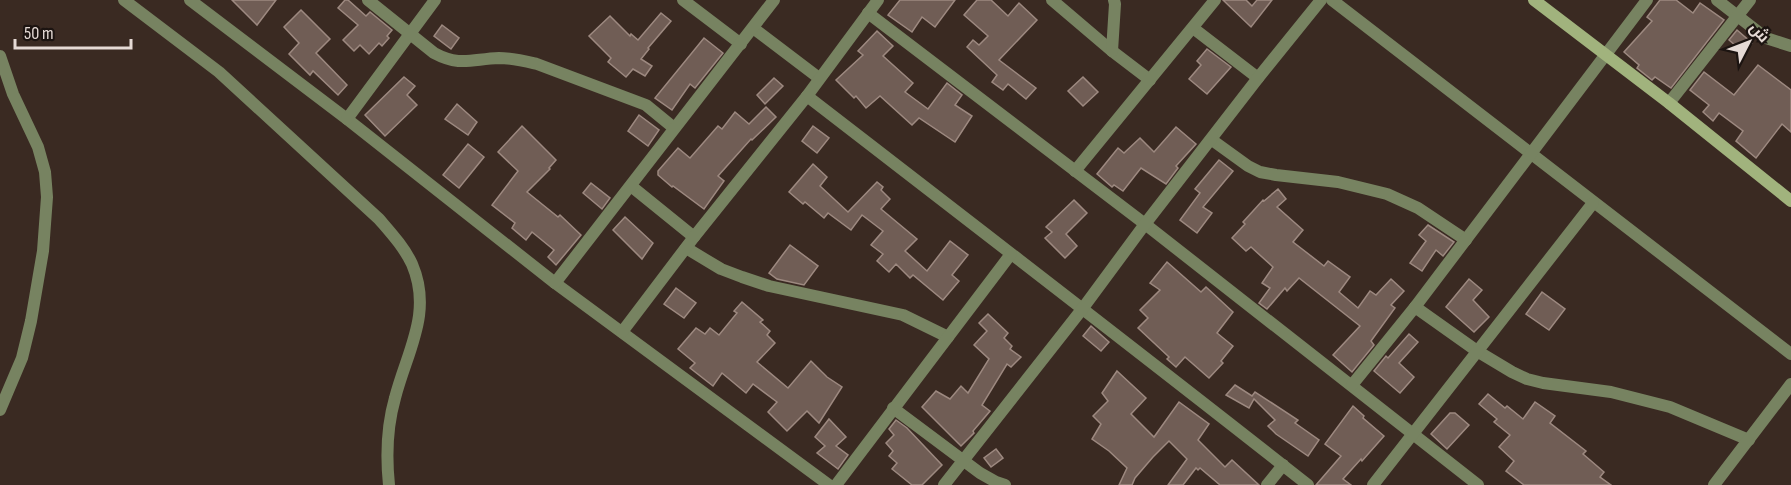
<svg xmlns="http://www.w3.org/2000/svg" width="1791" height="485" viewBox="0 0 1791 485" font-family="'Sofia Sans Condensed',Cairo,sans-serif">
	<rect width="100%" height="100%" fill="#3a2a22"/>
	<g fill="#705d55" stroke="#9d8980" stroke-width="1.5">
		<path d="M232,0h44l-19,25z"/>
		<path d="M345,0h3l18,16 4,-4 22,18 -5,6 2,2 -7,8 -3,-3 -10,11 -9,-9 -6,6 -11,-11 15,-15 -20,-17z"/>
		<path d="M900,0h55l-20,27 -13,-10 -10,15 -24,-17z"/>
		<path d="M977,0h14l17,16 11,-13 18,17 -38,40 37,28 -10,11 -18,-15 -5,6 -11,-8 5,-7 -30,-28 6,-7 6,5 9,-9 -24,-21z"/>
		<path d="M1223,0h23l6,6 5,-6h15l-21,27z"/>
		<path d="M1660,0h16l17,13 7,-10 24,17 -53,68 -16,-11 -3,3 -15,-12 2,-3 -15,-13 28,-31 -5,-4z"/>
		<path d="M301,10l29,29 -14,14 31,32 -9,10 -25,-24 -3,4 -21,-21 10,-11 -15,-16z"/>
		<path d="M661,13l10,8 -23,27 1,1 -8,10 11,7 -7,10 -12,-7 -7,8 -18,-15 3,-4 -22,-22 21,-20 20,20 1,-2 7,6z"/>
		<path d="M442,25l17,13 -8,11 -17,-13z"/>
		<path d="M1737,30l15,13 -9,9 -14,-12z"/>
		<path d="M877,31l16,15 -10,10 30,27 -8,9 23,17 19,-26 15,12 -7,10 17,11 -17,26 -36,-24 -7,7 -32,-29 -14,12 -10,-12 -2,2 -18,-18 27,-25 -5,-4z"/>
		<path d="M704,38l19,15 -28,35 -5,-4 -18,26 -17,-12z"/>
		<path d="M1207,49l24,18 -24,27 -18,-15 12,-14 -4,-4z"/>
		<path d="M1758,65l33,25v42l-9,-8 -26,34 -20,-17 7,-10 -24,-18 -6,8 -10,-9 6,-7 -19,-15 14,-18 30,23z"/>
		<path d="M404,77l11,9 -8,9 10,10 -32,31 -20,-21z"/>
		<path d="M1083,77l15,15 -15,14 -15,-15z"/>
		<path d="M774,78l9,8 -18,18 -8,-9z"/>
		<path d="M457,104l20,18 -9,13 -23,-16z"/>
		<path d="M766,107l10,10 -24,23 -1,-1 -33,37 6,5 -20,28 -31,-23 -1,1 -14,-12v-4l20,-23 12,10 28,-32 4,3 13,-17 14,12z"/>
		<path d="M639,115l20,15 -11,16 -20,-15z"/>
		<path d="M522,126l34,34 -7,8 1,1 -23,23 31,25 2,-2 21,20 -25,30 -8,-8 6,-7 -22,-18 -6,8 -14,-12 3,-5 -23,-18 26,-34 -20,-19z"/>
		<path d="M813,126l16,12 -12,15 -15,-12z"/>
		<path d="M1176,127l20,17 -20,22 2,2 -12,16 -25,-16 -18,23 -9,-6 -2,2 -15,-13 21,-26 6,5 16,-15 14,14z"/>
		<path d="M468,144l16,13 -25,31 -16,-13z"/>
		<path d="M1219,160l14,11 -30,36 9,6 -15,20 -17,-13 20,-27 -5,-4z"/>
		<path d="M813,164l14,13 -7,9 28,26 29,-30 6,5 -2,3 9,9 -9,10 36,30 -12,12 22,20 23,-30 18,14 -16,20 7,6 -16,19 -30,-25 -3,3 -14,-14 -7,8 -12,-11 6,-7 -12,-9 12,-14 -21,-16 -11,15 -23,-17 -4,5 -19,-16 -2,2 -14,-12z"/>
		<path d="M591,183l19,15 -8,11 -19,-16z"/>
		<path d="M1278,189l8,10 -9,8 26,23 -10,12 31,24 4,-5 22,16 -11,15 19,16 12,-17 6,4 15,-16 13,12 -13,14 4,3 -24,33 3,4 -22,27 -19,-17 27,-29 -61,-48 -12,13 -2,-3 -18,21 -8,-6 11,-15 -8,-5 11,-16 -22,-20 -5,4 -14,-13 13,-14 -2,-2 20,-22 1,1z"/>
		<path d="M1074,200l13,13 -21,21 11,12 -12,12 -20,-20 7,-6 -6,-5z"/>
		<path d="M625,217l28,26 -11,16 -29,-29z"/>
		<path d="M1428,225l26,17 -11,14 -7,-6 -14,21 -12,-8 16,-22 -7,-6z"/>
		<path d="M790,245l28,21 -14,19 -27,-6 -8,-6z"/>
		<path d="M1167,262l34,30 5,-5 27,25 -16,21 16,13 -12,15 2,2 -14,15 -24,-21 -9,10 -9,-8 2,-2 -31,-29 10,-10 -8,-8 20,-20 -10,-7z"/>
		<path d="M1469,279l13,11 -9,10 16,17 -15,15 -28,-25z"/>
		<path d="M676,288l20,15 -12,15 -20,-14z"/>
		<path d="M1542,292l23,17 -16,21 -23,-16z"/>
		<path d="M742,302l21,18 -3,2 10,9 -3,4 8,8 -18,19 31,26 23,-27 16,16 15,10 -23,36 -12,-12 -20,20 -19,-19 9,-10 -24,-18 -7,9 -24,-20 -9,13 -23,-18 5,-5 -17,-14 18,-21 9,6 5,-6 9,7 18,-22 -3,-2z"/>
		<path d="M988,314l20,19 -4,5 8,8 -2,3 11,8 -10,10 -4,-3 -25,41 8,6 -17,20 1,2 -13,13 -39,-39 14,-16 14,8 11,-13 7,7 21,-34 -15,-14 13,-14 -8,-8z"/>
		<path d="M1091,326l18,16 -8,9 -18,-15z"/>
		<path d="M1409,334l9,8 -19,21 15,14 -14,16 -26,-22 12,-15 2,2z"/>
		<path d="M1117,371l29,27 -15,16 23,23 25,-35 30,22 -11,16 27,27 7,-7 27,25h-39l-20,-17 -2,2 -2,-2 -13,17h-15l19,-26 -18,-18 -16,16 -18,21 -3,7h-13l8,-17 -18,-17 -17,-12 9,-15 -8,-8 15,-15 -6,-8z"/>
		<path d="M1235,385l17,11 3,-4 43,28 -3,3 24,17 -11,16 -32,-22 -8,-8 7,-6 -21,-21 -5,9 -23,-13z"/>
		<path d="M1488,394l17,14 2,-2 16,13 12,-17 20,14 -5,7 36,28 -3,3 21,18 -4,5 11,8h-87l-18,-14 8,-10 -15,-14 11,-12 -16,-13 3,-3 -18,-15z"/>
		<path d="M1353,406l11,10 -1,2 21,18 -22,25 -1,-2 -18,20 8,6h-35l25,-29 -16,-12z"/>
		<path d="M1450,413h5l14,12 -22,24 -16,-15z"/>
		<path d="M829,419l17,18 -10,9 12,9 -10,14 -21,-16 8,-7 -10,-9z"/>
		<path d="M896,420l11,8 35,37 -20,20h-10l-20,-16 5,-6 -8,-7 4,-5 -7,-8 8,-8 -5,-6z"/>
		<path d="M996,449l7,9 -12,9 -7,-9z"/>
	</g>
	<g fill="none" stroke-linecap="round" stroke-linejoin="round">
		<g stroke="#778361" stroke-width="12">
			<path d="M124,0l95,72 160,147c12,14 25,28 33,45 21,49 -5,87 -17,134 -8,28 -9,58 -6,87"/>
			<path d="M190,0l157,119 208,164 274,202"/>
			<path d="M368,0l66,53c26,14 38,6 65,5 13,0 25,3 38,6l109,41 28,23"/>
			<path d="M683,0l58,44"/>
			<path d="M1052,0l60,51 38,29"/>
			<path d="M1332,0l459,354"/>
			<path d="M1717,0l49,38 25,8"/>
			<path d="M868,13l277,211 333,261"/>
			<path d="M753,28l66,50"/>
			<path d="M1193,28l65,50"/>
			<path d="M1112,51l3,-47 -1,-4"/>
			<path d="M0,56l13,38 25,53 7,25 2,25 -4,54 -12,70 -9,37 -22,52"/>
			<path d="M807,96c167,129 335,258 501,389"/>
			<path d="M1669,103l81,-103"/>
			<path d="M347,119l88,-119"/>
			<path d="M1212,140l36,26 12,6 16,3 62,7 49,12 31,14 48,32"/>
			<path d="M1075,171l140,-171"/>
			<path d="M631,186l63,51"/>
			<path d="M686,248l35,21 21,8 27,9 134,29 45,22"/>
			<path d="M555,283l219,-283"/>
			<path d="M1415,307l62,44 35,21 15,7 16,4 68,9 59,15 79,33"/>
			<path d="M622,332l72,-95 113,-141 71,-96"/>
			<path d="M1352,385l63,-78 232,-307"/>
			<path d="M893,408l87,65 16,9 9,3"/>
			<path d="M836,485l175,-231"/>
			<path d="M944,485l139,-177 62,-84 113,-146 63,-78"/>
			<path d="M1267,485l16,-20"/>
			<path d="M1373,485l220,-282"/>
			<path d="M1714,485l77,-101"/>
		</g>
		<path stroke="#a1b37d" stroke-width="12" d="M1534,0l135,103 122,98"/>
	</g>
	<g transform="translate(1749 42) rotate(48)" stroke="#1c1411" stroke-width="4.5" paint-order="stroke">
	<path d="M0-4.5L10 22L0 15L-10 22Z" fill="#e5dad5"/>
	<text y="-9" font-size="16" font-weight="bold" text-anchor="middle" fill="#e5dad5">ش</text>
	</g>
	<path d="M15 39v9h116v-9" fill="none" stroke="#e5dad5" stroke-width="3"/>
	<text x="24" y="39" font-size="18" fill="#e5dad5" stroke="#1c1411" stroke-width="4.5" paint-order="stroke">50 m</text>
</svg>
